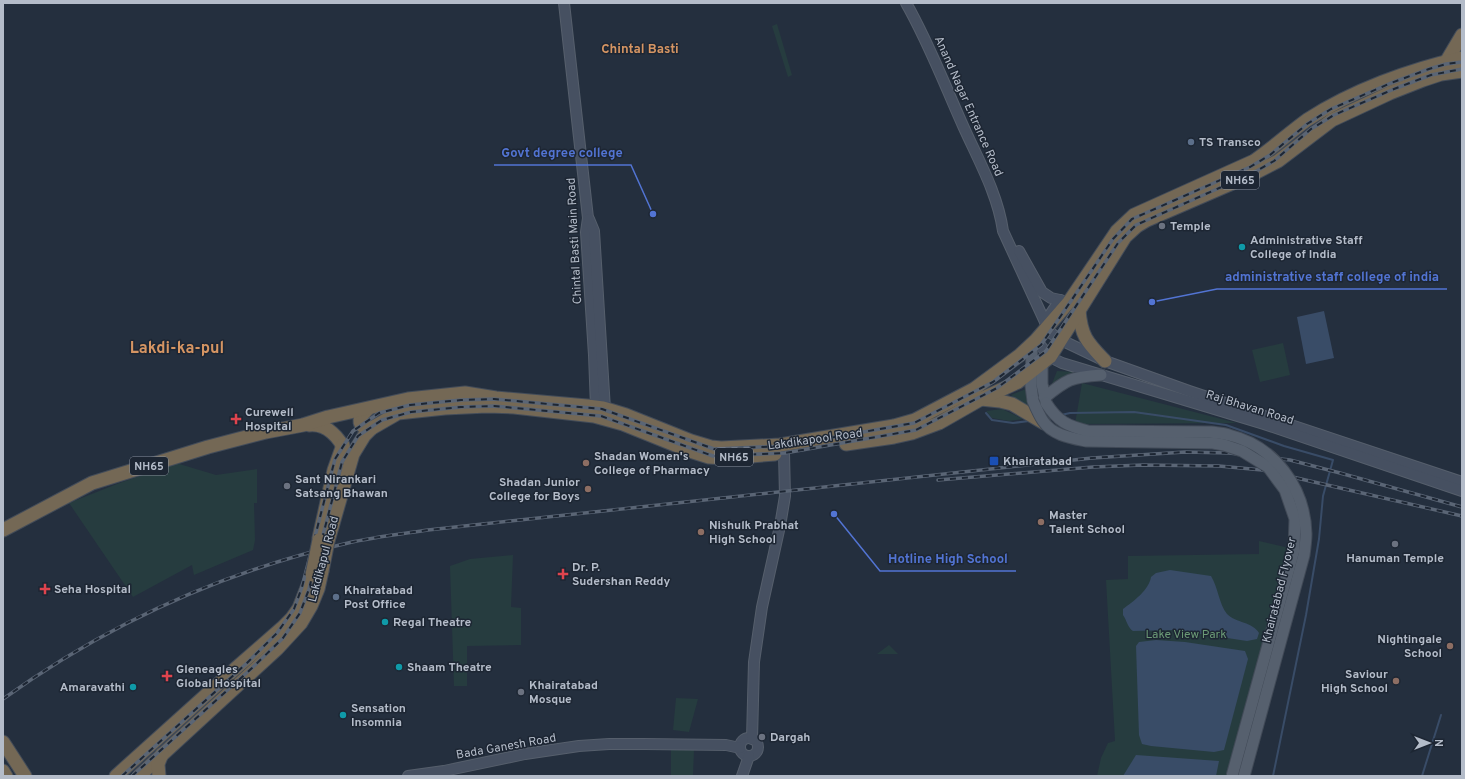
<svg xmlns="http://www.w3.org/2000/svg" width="1465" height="779" viewBox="0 0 1465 779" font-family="Overpass,sans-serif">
	<rect width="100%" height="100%" fill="#242f3e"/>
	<g fill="#263c3f">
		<path d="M777,24l15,51 -4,2 -16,-51z"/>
		<path d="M1283,343l7,32 -30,7 -8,-32z"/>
		<path d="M1057,371l21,1 -27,14z"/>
		<path d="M1082,383l155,40 -162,1z"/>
		<path d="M1026,389l5,19 -3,1 -17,-14z"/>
		<path d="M1002,409l21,10 -14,2 -17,-3 -6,-7z"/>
		<path d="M176,463l40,12 41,-6v34h-3l1,37 -2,10 -59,25 -2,-10 -59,32 -64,-94 48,-19z"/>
		<path d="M1259,541l30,7 -61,228h-131l4,-18 7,-15 7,-2 -9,-161 22,-1v-23l131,-2z"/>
		<path d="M513,555l-2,52 10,1v37l-54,1v40h-13l-4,-120 20,-7z"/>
		<path d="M889,645l9,9h-21z"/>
		<path d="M676,698l22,1 -9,33 -16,-2z"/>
		<path d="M671,750h23l-1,26h-22z"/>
	</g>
	<g fill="#394c67">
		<path d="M1324,311l10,47 -28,6 -9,-47z"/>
		<path d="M1170,570l41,6c7,11 8,28 16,38 9,9 26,8 32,19l-2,6 -10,2 -72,-11 -42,1c-5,-3 -6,-10 -10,-16v-6c11,-8 26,-19 28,-32l5,-4z"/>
		<path d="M1156,640l29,2 60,9 3,8 -24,91 -10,2 -63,-6 -9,-2 -3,-9 -3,-89 3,-4z"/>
		<path d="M1136,755l83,6 -3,15h-93z"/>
	</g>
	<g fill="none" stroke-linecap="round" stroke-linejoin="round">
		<g stroke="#394c67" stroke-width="2">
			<path d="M986,413l6,7 21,3 16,-2"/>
			<path d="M1061,415l9,-2 64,-1 92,13 58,21 49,14 -10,36 -4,43 -13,76 -33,161"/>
			<path d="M1422,776l19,-61"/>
		</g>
		<g stroke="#565f6c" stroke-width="12">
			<g id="secondary">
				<path d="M564,3l24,215 -2,14 8,123 2,52"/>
				<path d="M906,3c23,40 39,83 58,125 15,33 34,67 39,103l42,91"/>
				<path d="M589,219l5,12 11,178"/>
				<path d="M1019,251l23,41 9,6 18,4"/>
				<path d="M1045,322l15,-22"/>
				<path d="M1045,329l16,11 44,21 84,30 273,91"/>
				<path d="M1036,340l14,17 12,6 202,61 198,67"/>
				<circle cx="749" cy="747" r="9"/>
				<path d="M752,739l2,-77 8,-55 18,-81 5,-30 -1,-43"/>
				<path d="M408,776l36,-5 81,-17 54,-8 30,-2h36l81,1 14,3"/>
				<path d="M742,776l7,-20"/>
			</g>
		</g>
		<g stroke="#414a57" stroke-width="13">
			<g id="primary">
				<path d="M1032,344l-1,42 2,15"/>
				<path d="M1042,364v20l4,18"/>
				<path d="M1044,398c23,-19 27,-21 57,-23"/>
			</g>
		</g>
		<g stroke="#434c59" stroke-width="15">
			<g id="highway">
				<path d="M1446,62l16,-27"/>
				<path d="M1079,310c2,27 9,33 26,51"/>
				<path d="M981,399l19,2 12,3 32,19"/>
				<path d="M368,409c-2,2 -5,5 -7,8 -4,8 4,12 11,11"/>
				<path d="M309,425c18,-2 31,13 37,28"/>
				<path d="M846,444l48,-7 18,-4 27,-10 42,-24 37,-17 32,-25 75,-120 12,-11 10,-6 104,-45 27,-14 54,-41 58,-27 33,-13 18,-6 21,-3"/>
				<path d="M3,530l89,-47 116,-36 58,-15 37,-7 25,-8 80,-18 57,-6 31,5 91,8 16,2 23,7 65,26 20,6 10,1 59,-3 114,-19 21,-6 59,-31 46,-34 16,-15 33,-38 48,-71 17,-16 120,-54c19,-13 35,-28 53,-41 44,-29 104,-51 155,-62"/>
				<path d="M319,538l15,-68 9,-25"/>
				<path d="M328,541l25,-87 11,-18 8,-8 26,-15 47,-5 42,-2 27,1 80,9 29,8 67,27 19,6 16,1 50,-4"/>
				<path d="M3,742l22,34"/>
				<path d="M3,771l3,5"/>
				<path d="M116,776l120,-108 46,-40 10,-10 7,-10 13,-33"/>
				<path d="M139,776l138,-127 24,-26 10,-17 7,-17 4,-18"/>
				<path d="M159,776l-1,-12 4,-10"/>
			</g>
		</g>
		<use href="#secondary" stroke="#465061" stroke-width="10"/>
		<use href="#primary" stroke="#56606e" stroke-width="11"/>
		<use href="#highway" stroke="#746855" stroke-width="13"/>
		<g stroke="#5a6575" stroke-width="3.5">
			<g id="rail">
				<path d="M938,480l155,-13 50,-2 76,1 43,4 200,46"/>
				<path d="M3,699c106,-76 218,-127 345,-156 26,-6 53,-9 80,-13l664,-72 93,-6 44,1 61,7 50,13 122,34"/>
				<path d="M122,776l125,-113 30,-30 17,-24 8,-22 33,-128 18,-28 26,-18 31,-8 51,-5 33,-1 108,10 112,40 70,-3 130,-23 79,-41 48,-37 72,-106 19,-20 118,-52 20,-12 37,-31 24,-15 60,-26 38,-14 17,-5 16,-2"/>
				<path d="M132,776l120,-108 31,-30 17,-25 9,-24 33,-127 16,-26 24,-16 29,-8 50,-5 33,-1 107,10 112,40 72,-3 131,-23 81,-42 49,-37 72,-108 18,-18 117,-52 21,-12 37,-32 23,-14 60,-26 37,-14 31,-6"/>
			</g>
		</g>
		<use href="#rail" stroke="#1d2633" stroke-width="2" stroke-dasharray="6" stroke-linecap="butt"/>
		<g stroke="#414a57" stroke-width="13" stroke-linecap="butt">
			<g id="primary-bridge">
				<path d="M1033,401c3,7 6,14 10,20 9,14 28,17 43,20l127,2 11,2 18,6 26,16 17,23 10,29 -1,31 -62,226"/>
				<path d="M1046,403c12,19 22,23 42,28l123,1c6,1 12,1 18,3 45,11 76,52 77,99 0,6 -1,14 -2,21l-60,221"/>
			</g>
		</g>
		<g stroke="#434c59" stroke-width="15" stroke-linecap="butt">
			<g id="highway-bridge">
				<path d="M322,571l6,-30"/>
				<path d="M312,575l7,-35"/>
			</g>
		</g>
		<use href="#primary-bridge" stroke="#56606e" stroke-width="11"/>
		<use href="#highway-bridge" stroke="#746855" stroke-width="13"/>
	</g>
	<g fill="#5c6f8a" stroke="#1d2633" stroke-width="1.5">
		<circle cx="1191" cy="142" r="4"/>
		<circle cx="336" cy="597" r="4"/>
	</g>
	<g fill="#6b7280" stroke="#1d2633" stroke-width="1.5">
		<circle cx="1162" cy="226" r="4"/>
		<circle cx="287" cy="486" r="4"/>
		<circle cx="1395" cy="544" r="4"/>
		<circle cx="521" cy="692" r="4"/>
		<circle cx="762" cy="737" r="4"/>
	</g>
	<g fill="#0f9aa8" stroke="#1d2633" stroke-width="1.5">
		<circle cx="1242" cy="247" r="4"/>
		<circle cx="385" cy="622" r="4"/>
		<circle cx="399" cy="667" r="4"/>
		<circle cx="133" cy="687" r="4"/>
		<circle cx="343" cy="715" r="4"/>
	</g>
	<g fill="#e0444e" stroke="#1d2633" stroke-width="1.5">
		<path d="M234 413h4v4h4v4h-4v4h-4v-4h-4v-4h4z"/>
		<path d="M561 568h4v4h4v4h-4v4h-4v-4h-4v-4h4z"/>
		<path d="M43 583h4v4h4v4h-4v4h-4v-4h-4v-4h4z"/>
		<path d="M165 670h4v4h4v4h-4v4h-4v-4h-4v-4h4z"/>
	</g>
	<rect fill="#1a4fb4" stroke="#1d2633" stroke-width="1.5" x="989" y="456" width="10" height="10" rx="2"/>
	<g fill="#8d6e63" stroke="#1d2633" stroke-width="1.5">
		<circle cx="586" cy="463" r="4"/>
		<circle cx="588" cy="489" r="4"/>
		<circle cx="1041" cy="522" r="4"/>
		<circle cx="701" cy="532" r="4"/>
		<circle cx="1450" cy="646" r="4"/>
		<circle cx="1396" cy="681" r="4"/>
	</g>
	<g text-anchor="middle" stroke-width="3" stroke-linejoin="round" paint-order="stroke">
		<g fill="#1d2633" stroke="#878f9c" stroke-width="1">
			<rect x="1221" y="171" width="38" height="18" rx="3"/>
			<rect x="715" y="448" width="38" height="18" rx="3"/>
			<rect x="130" y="457" width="38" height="18" rx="3"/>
		</g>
		<g font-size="11" font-weight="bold" fill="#b4bcc9">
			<text x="1240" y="184">NH65</text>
			<text x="734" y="461">NH65</text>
			<text x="149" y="470">NH65</text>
		</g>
		<g font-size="12" fill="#b4bcc9" stroke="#1d2633">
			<text transform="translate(969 106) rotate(66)" y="4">Anand Nagar Entrance Road</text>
			<text transform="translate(574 241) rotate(-93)" y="4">Chintal Basti Main Road</text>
			<text transform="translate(1250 407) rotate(17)" y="4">Raj Bhavan Road</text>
			<text transform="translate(815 439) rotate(-8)" y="4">Lakdikapool Road</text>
			<text transform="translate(323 559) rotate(-75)" y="4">Lakdikapul Road</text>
			<text transform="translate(1279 590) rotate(-76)" y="4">Khairatabad Flyover</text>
			<text transform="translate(506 746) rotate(-10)" y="4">Bada Ganesh Road</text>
		</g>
		<g font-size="12" font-weight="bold" fill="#b4bcc9" stroke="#1d2633" text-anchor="start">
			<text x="1199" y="146">TS Transco</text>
			<text x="1170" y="230">Temple</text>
			<text x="1250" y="244">Administrative Staff<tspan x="1250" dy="14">College of India</tspan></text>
			<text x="245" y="416">Curewell<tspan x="245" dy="14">Hospital</tspan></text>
			<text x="594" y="460">Shadan Women's<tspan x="594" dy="14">College of Pharmacy</tspan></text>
			<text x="1003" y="465">Khairatabad</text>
			<text x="295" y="483">Sant Nirankari<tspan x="295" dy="14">Satsang Bhawan</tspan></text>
			<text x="580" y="486" text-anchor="end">Shadan Junior<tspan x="580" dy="14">College for Boys</tspan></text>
			<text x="1049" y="519">Master<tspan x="1049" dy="14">Talent School</tspan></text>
			<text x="709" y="529">Nishulk Prabhat<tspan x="709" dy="14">High School</tspan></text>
			<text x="1395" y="562" text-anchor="middle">Hanuman Temple</text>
			<text x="572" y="571">Dr. P.<tspan x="572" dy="14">Sudershan Reddy</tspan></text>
			<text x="54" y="593">Seha Hospital</text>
			<text x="344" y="594">Khairatabad<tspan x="344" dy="14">Post Office</tspan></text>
			<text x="393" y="626">Regal Theatre</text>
			<text x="1442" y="643" text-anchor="end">Nightingale<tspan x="1442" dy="14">School</tspan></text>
			<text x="407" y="671">Shaam Theatre</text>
			<text x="176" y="673">Gleneagles<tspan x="176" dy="14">Global Hospital</tspan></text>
			<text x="1388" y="678" text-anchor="end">Saviour<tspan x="1388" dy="14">High School</tspan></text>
			<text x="529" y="689">Khairatabad<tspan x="529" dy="14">Mosque</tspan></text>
			<text x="125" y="691" text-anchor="end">Amaravathi</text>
			<text x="351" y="712">Sensation<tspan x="351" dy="14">Insomnia</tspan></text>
			<text x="770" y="741">Dargah</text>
		</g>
		<g font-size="12" fill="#6b9a76" stroke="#1d2633">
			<text x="1186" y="638">Lake View Park</text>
		</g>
		<g font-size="13" font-weight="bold" fill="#d59563" stroke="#1d2633">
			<text x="640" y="53">Chintal Basti</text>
		</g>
		<g font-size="16" font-weight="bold" fill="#d59563" stroke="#1d2633">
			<text x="177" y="353">Lakdi-ka-pul</text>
		</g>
	</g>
	<path fill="none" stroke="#5274d3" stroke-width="1.5" d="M653 214L631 165H494M1152 302L1217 289H1447M834 514L880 571H1016"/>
	<g fill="#5274d3" stroke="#1d2633" stroke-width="1.5">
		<circle cx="653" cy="214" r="4"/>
		<circle cx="1152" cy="302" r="4"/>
		<circle cx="834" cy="514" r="4"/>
	</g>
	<g font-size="13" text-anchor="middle" font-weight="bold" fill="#5274d3" stroke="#1d2633" stroke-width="3" stroke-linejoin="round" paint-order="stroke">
		<text x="562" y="157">Govt degree college</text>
		<text x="1332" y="281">administrative staff college of india</text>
		<text x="948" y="563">Hotline High School</text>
	</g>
	<rect width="1465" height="779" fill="none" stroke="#b4bcc9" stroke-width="8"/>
	<g transform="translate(1429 743) rotate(90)" stroke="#1d2633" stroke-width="3" paint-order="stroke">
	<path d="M0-3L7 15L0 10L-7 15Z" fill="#b4bcc9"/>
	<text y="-6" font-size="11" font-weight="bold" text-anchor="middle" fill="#b4bcc9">N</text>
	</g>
</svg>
